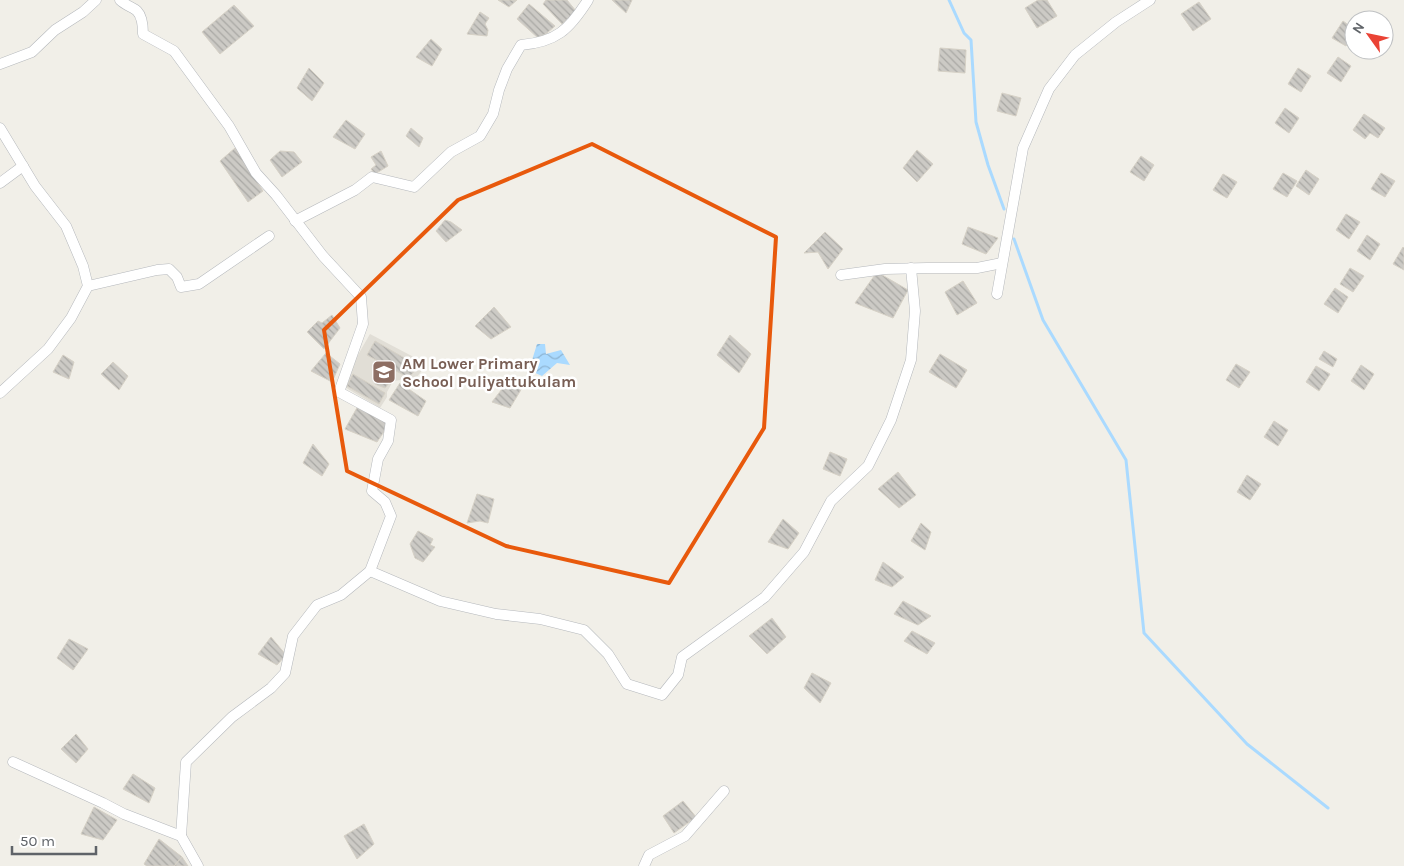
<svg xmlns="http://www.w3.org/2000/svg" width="1404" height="866" viewBox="0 0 1404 866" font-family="Karla,sans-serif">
	<defs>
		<pattern id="water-waves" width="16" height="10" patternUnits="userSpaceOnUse" patternTransform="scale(1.25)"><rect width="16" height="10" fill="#aadaff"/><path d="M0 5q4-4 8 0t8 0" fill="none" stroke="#8eb4d2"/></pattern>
		<pattern id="building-back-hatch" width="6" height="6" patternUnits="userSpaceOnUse" patternTransform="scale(1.25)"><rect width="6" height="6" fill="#cccac5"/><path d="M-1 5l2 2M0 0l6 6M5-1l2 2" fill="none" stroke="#a9a8a4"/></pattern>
	</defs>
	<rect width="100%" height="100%" fill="#f1efe8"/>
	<path fill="#e1ded6" d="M370,334l57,30 -14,18 -9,-4 -3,2 -8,1 -6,11v5l-7,11 -37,-22 8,-19z"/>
	<path fill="url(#water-waves)" d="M537,344h8l1,10 15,-4 9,15 -13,-2 -15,13 -13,-6z"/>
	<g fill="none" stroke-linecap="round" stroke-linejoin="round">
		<g stroke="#aadaff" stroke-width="3">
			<path d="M949,0l15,33 7,7 5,82 12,43 16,44"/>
			<path d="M1014,239l29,81 83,140 18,173 103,111 81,64"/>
		</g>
	</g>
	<g fill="url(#building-back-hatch)" stroke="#d6d1c6">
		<path d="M498,0h19l-8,7z"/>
		<path d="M546,0h21l9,11 -14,13 -19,-20z"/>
		<path d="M612,0h20l-6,13z"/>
		<path d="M1038,0h9l10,16 -20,12 -12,-20z"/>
		<path d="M1199,2l12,17 -18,12 -12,-17z"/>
		<path d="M529,4l26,22 -8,7 -9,5 -21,-19z"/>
		<path d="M234,5l20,21 -34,28 -18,-22z"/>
		<path d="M480,12l9,6 -4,6 3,6 -1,6 -20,-2z"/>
		<path d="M1343,21l11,8v4l-8,13 -14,-8z"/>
		<path d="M431,39l11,10 -10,17 -16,-9z"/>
		<path d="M940,48l26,2 -1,23 -27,-2z"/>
		<path d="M1338,57l13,9 -10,16 -14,-9z"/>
		<path d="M309,68l15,15 -12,18 -15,-13z"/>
		<path d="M1298,68l13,8 -10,16 -13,-8z"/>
		<path d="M1002,93l19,5 -5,18 -19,-5z"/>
		<path d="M1285,108l14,10 -10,15 -14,-10z"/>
		<path d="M1364,114l21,14 -7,10 -8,-5 -5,6 -12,-9z"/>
		<path d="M346,120l19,14 -10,15 -22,-12z"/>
		<path d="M411,128l12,10 -4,9 -13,-11z"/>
		<path d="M235,148l28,43 -15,11 -28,-41z"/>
		<path d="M917,150l16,14 -16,18 -14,-14z"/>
		<path d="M280,151l14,1 8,10 -20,15 -12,-17z"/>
		<path d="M381,151l7,15 -13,8 -4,-5 5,-4 -5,-8z"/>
		<path d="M1141,156l13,9 -10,16 -14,-9z"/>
		<path d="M1306,170l13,9 -10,16 -13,-9z"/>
		<path d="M1283,173l14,8 -10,16 -14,-8z"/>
		<path d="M1381,173l14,8 -10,16 -14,-8z"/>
		<path d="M1223,174l14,8 -10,16 -14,-8z"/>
		<path d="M1346,214l14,8 -11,17 -13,-9z"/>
		<path d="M445,220l6,2 11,8 -16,12 -10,-11z"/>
		<path d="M968,227l30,11 -12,16 -24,-10z"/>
		<path d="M825,232l18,17 -15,20 -10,-17 -14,1z"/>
		<path d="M1367,235l13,9 -10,16 -13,-9z"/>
		<path d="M1403,247l1,1v22l-11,-6z"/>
		<path d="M1350,268l14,8 -11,16 -13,-8z"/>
		<path d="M877,272l31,18 -15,28 -38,-15z"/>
		<path d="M963,281l14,22 -20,12 -12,-23z"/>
		<path d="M1335,288l13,9 -10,16 -14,-9z"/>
		<path d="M494,307l17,20 -20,12 -16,-13z"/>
		<path d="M332,315l8,13 -16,21 -17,-17 11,-11 4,2z"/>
		<path d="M730,335l21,19 -12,19 -22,-18z"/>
		<path d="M375,341l43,25 -9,12 -42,-23z"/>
		<path d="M1324,351l13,8 -4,8 -14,-8z"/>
		<path d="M326,353l14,11 -8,18 -21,-11z"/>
		<path d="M940,354l27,16 -11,18 -27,-16z"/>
		<path d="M63,355l11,7 -5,17 -16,-7z"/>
		<path d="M113,362l15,14 -9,14 -18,-16z"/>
		<path d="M1236,364l14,8 -11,16 -13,-8z"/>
		<path d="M1361,365l13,9 -10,16 -13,-9z"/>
		<path d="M1316,366l14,8 -11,17 -13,-9z"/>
		<path d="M379,372l14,6 -8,10 -10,-4z"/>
		<path d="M353,374l32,19 -6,11 -32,-18z"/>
		<path d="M512,376l10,12 -12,20 -18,-6z"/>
		<path d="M400,383l26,18 -8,15 -29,-16z"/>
		<path d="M358,406l31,18 -12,18 -32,-13z"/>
		<path d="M1274,421l14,9 -10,16 -14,-9z"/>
		<path d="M313,444l16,20 -7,12 -19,-13z"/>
		<path d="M830,452l17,7 -7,17 -17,-7z"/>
		<path d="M898,472l18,23 -17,13 -21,-19z"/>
		<path d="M1247,475l14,9 -11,16 -13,-8z"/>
		<path d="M477,494l17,5 -6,24 -8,-2 -13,2z"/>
		<path d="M783,519l16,14 -11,16 -20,-7z"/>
		<path d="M921,523l10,9 -6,18 -14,-9z"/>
		<path d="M418,531l15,8 -3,6 5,2 -12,15 -8,-4 -5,-14z"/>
		<path d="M883,562l21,15 -12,10 -17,-7z"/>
		<path d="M903,601l28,15 -13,9 -24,-11z"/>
		<path d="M772,618l14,19 -19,17 -18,-18z"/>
		<path d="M912,631l23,12 -8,11 -23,-13z"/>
		<path d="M271,637l15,18 -9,10 -19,-11z"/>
		<path d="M69,639l19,10 -15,21 -16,-12z"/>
		<path d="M812,673l19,10 -11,20 -16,-15z"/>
		<path d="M76,734l12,15 -12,14 -15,-14z"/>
		<path d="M133,774l22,14 -6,15 -26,-14z"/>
		<path d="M683,801l13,16 -22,16 -11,-17z"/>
		<path d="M94,807l23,13 -14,20 -22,-6z"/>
		<path d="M364,824l10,20 -17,15 -13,-23z"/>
		<path d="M159,839l23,18 -8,9h-27l-3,-2z"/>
		<path d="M182,857l6,9h-14z"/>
	</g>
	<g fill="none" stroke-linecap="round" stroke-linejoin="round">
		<g stroke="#b5b8bc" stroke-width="11">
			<g id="street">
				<path d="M120,0c5,5 14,8 17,11 5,5 6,16 6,23l31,17 55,75 27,47 20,22 47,61 38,41 2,27 -24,68 52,28 -3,21 -10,18 -6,32 13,11 6,14 -21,55 -29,24 -24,10 -24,31 -8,37 -14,15 -39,29 -46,45 -5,74 17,30"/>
				<path d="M0,64l32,-12 23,-22 28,-18 13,-12"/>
				<path d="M0,128l35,58 31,40 17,40 5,20 -17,32 -23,31 -48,44"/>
				<path d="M0,183l23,-17"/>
				<path d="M295,221l60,-31 17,-13 42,10 37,-35 29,-16 13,-22 6,-24 8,-21 14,-24c35,-3 48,-15 67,-45"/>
				<path d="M841,275l44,-6 42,-1h50l25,-5"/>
				<path d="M88,286l69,-16 12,-1 8,8 4,10 18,-3 70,-48"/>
				<path d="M997,294l26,-146 26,-59 26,-34 41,-33 34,-22"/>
				<path d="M370,571l70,30 56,13 44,5 44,11 24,24 19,30 35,11 16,-20 4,-18 83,-60 39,-45 27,-51 37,-35 23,-46 20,-60 4,-49 -4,-43"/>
				<path d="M13,762l90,41 21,11 57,22"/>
				<path d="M644,866l5,-11 36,-19 39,-45"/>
			</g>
		</g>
		<use href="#street" stroke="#fff" stroke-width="10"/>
	</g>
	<path fill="none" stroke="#e8590c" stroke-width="4" stroke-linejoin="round" d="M592,144l184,93 -12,191 -95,155 -163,-37 -159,-75 -23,-141 134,-130z"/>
	<defs>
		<g id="school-square" transform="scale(1.25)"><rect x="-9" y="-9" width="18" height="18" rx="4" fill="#8d6e63" stroke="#fff"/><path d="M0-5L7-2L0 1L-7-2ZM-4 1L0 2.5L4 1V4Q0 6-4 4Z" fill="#fff"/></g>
	</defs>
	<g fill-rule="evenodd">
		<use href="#school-square" x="384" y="372"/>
	</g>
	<g text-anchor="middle" stroke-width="5" stroke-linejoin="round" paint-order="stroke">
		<g font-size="16" font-weight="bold" fill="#785e54" stroke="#fff" text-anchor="start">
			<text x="402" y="369">AM Lower Primary<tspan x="402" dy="18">School Puliyattukulam</tspan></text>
		</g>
	</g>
	<g transform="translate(1369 35) rotate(303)"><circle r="24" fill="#ffffff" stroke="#bfc1c3"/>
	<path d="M0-4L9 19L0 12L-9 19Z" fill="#ea4335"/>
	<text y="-8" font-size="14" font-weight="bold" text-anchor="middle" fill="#5f6368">N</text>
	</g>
	<path d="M12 846v8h84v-8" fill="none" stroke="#5f6368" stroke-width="2.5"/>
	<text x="20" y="846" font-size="15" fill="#5f6368" stroke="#ffffff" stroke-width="4" paint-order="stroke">50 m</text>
</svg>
